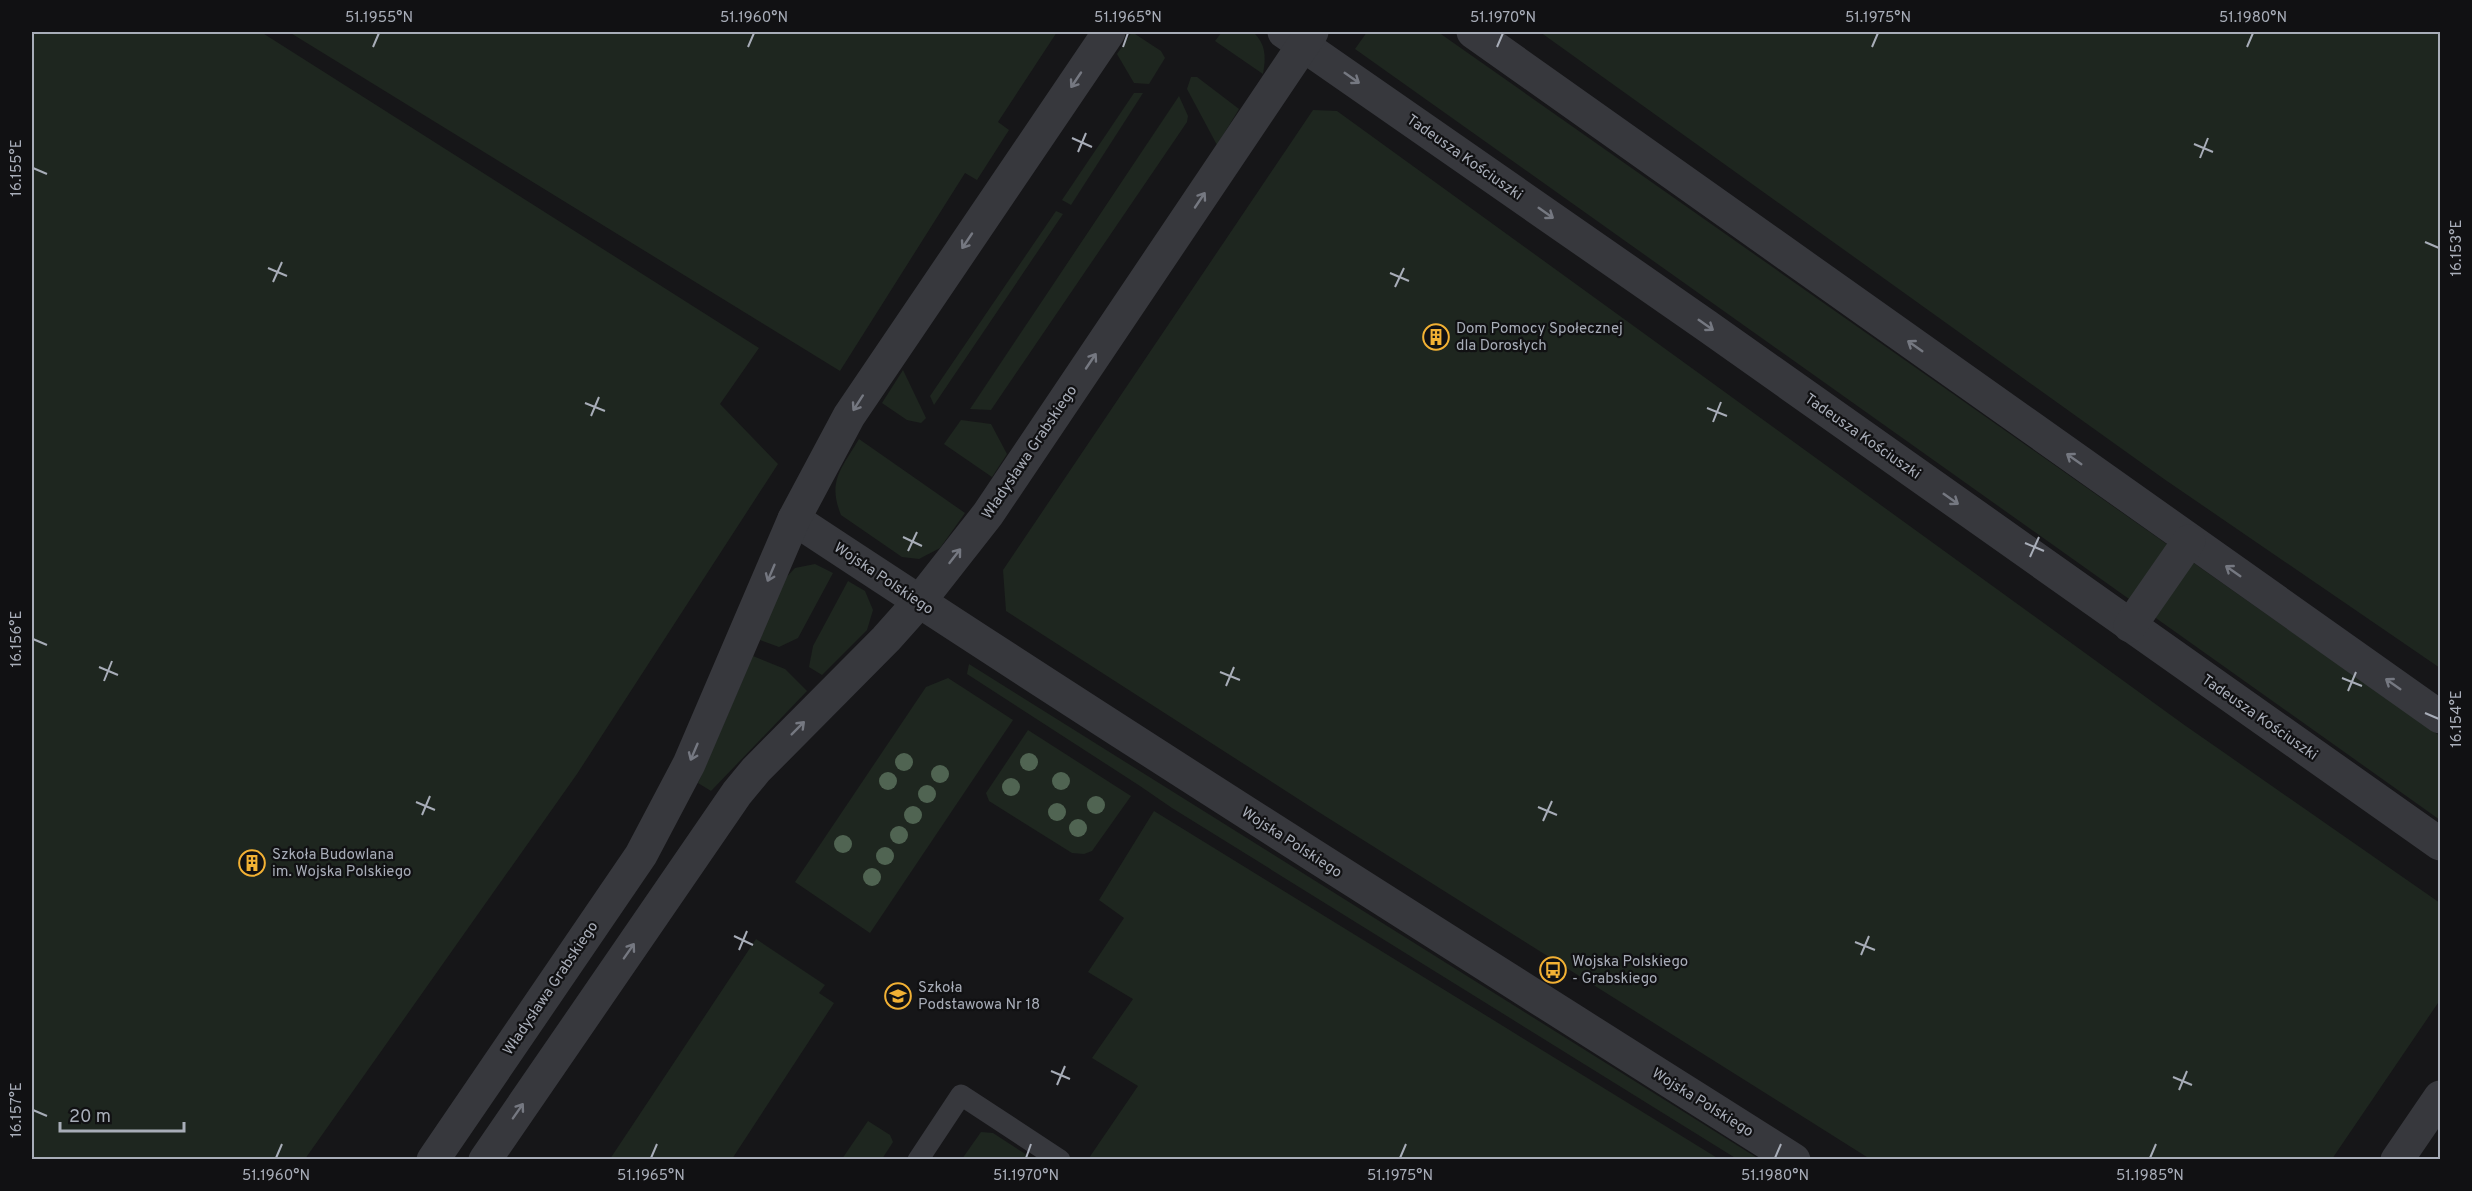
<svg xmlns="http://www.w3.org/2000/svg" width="2472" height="1191" viewBox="0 0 2472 1191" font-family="Overpass,sans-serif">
	<rect width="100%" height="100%" fill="#161618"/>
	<g fill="#1e261f">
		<path d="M32,32h229l498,316 -39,56 58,60 -201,310 -272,385h-273z"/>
		<path d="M289,32h768l-59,90 11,8 -32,50 -12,-7 -125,198z"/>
		<path d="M1132,32l29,19 4,7 -16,26 -15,-1 -17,-29z"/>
		<path d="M1222,32h31c13,12 13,25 10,42l-48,-33z"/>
		<path d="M1367,32h71l1002,704v84l-1085,-771z"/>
		<path d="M1540,32h900v636l-276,-189z"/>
		<path d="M1191,77h6l42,32 -22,36 -30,-56z"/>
		<path d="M1134,93h9l-72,112 -9,-5z"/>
		<path d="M1179,96l9,20 -1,6 -196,288 -21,-1z"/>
		<path d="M1313,110l24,1 846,613 257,179v97l-108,159h-462l-553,-348 -311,-200 -3,-41z"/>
		<path d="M1056,211l7,3 -129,191 -4,-9z"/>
		<path d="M903,370l23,48 -5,5 -14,-3 -25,-17z"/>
		<path d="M961,420l30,4 16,30 -15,23 -48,-33z"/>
		<path d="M859,439l106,74 -25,35 -21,11 -17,-2 -61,-42c-14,-34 1,-47 18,-76z"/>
		<path d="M815,564l18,9 -35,65 -19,9 -19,-7 21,-57 14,-15z"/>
		<path d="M848,581l17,10 8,19 -6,20 -45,45 -13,-8 4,-21z"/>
		<path d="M753,656l32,13 22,22 -96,100 -13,-8z"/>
		<path d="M969,664l790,495h-22l-565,-351 -32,-22 -173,-112z"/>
		<path d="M948,678l65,42 -143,213 -75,-51 131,-195z"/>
		<path d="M1028,730l103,66 -39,55 -8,3 -12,-1 -83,-52 -3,-8z"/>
		<path d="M1154,811l565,348h-628l-2,-1 49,-72 -46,-28 41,-59 -45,-27 36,-54 -25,-18z"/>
		<path d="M756,939l69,46 -6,8 15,10 -102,156h-122z"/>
		<path d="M868,1121l22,14 3,7 -11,17h-40z"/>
		<path d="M981,1132l12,1 40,26h-71z"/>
	</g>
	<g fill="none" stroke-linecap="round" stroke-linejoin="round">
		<path stroke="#37383d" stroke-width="21" d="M918,1160l43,-65 99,65"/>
		<g stroke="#37383d" stroke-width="33">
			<path d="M1284,32l423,294 733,518"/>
			<path d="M1473,32l967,685"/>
			<path d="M794,519c330,218 665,429 1000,641"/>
			<path d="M2130,626l59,-85"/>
			<path d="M2397,1160l43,-63"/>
		</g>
		<g stroke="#37383d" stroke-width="33">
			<path d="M433,1160l208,-305 48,-91 105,-245 55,-103 260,-384"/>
			<path d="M485,1160l252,-367 19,-23 130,-131 33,-37 69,-88 324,-482"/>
		</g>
	</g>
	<g fill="#506452">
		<circle cx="904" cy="762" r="9"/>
		<circle cx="1029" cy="762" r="9"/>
		<circle cx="940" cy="774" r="9"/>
		<circle cx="888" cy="781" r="9"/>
		<circle cx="1061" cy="781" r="9"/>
		<circle cx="1011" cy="787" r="9"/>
		<circle cx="927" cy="794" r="9"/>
		<circle cx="1096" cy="805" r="9"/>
		<circle cx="1057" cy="812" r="9"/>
		<circle cx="913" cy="815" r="9"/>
		<circle cx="1078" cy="828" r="9"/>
		<circle cx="899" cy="835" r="9"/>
		<circle cx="843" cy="844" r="9"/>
		<circle cx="885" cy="856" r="9"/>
		<circle cx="872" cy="877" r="9"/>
	</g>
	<defs><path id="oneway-shaft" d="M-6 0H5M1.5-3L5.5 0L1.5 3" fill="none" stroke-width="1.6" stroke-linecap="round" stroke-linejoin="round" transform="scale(1.5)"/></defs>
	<g stroke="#757881">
		<use href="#oneway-shaft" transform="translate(1352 78) rotate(35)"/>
		<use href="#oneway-shaft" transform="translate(1076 80) rotate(124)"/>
		<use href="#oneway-shaft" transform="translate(1200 200) rotate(-56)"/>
		<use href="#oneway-shaft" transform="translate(1546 213) rotate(35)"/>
		<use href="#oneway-shaft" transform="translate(967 241) rotate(124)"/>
		<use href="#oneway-shaft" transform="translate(1706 325) rotate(35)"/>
		<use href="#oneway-shaft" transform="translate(1915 346) rotate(-145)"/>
		<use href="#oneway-shaft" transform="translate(1091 361) rotate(-56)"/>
		<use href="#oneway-shaft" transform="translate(858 403) rotate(123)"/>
		<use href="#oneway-shaft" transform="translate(2074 459) rotate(-145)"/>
		<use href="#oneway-shaft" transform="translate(1951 499) rotate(35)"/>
		<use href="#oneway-shaft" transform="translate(955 556) rotate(-52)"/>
		<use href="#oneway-shaft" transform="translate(2233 571) rotate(-145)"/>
		<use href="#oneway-shaft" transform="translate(771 573) rotate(113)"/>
		<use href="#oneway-shaft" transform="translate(2393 684) rotate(-145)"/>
		<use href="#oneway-shaft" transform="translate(798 728) rotate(-45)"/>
		<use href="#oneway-shaft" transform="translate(694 752) rotate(113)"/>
		<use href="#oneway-shaft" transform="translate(629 951) rotate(-55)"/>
		<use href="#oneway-shaft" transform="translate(518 1111) rotate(-55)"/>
	</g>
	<path fill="none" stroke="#a8adb8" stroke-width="2" d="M373,47l6,-14M748,47l6,-14M1123,47l5,-14M1497,47l6,-14M1872,47l6,-14M2247,47l6,-14M1072,138l20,9M2194,144l19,8M1078,152l8,-19M2200,158l8,-20M33,168l14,6M2425,242l14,6M268,268l19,8M1390,273l19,8M273,282l9,-20M1395,287l9,-19M585,403l20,8M1707,408l20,8M591,416l8,-19M1713,422l8,-20M903,537l19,9M2025,543l19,8M908,551l9,-19M2030,557l9,-20M33,639l14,6M99,667l19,8M1220,672l20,8M2342,678l20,8M104,681l8,-20M1226,686l8,-19M2348,691l8,-19M2425,713l14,6M416,802l19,8M1538,807l19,8M422,815l8,-19M1543,821l9,-20M734,936l19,9M1855,942l20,8M739,950l8,-19M1861,955l8,-19M1051,1071l19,8M2173,1077l19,8M1057,1085l8,-19M2179,1090l8,-19M33,1110l14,6M276,1158l6,-14M651,1158l6,-14M1026,1158l5,-14M1400,1158l6,-14M1775,1158l6,-14M2150,1158l6,-14"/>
	<defs>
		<g id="building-ring" transform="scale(1.35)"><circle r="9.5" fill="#111113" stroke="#f2b134" stroke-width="1.5"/><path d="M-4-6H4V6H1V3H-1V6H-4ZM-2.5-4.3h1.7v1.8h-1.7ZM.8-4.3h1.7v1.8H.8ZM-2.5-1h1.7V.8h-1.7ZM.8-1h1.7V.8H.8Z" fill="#f2b134"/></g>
		<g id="bus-ring" transform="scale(1.35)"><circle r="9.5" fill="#111113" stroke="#f2b134" stroke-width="1.5"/><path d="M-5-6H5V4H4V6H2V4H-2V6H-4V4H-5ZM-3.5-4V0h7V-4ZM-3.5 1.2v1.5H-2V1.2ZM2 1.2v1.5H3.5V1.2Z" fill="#f2b134"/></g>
		<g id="school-ring" transform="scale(1.35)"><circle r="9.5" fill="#111113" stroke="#f2b134" stroke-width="1.5"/><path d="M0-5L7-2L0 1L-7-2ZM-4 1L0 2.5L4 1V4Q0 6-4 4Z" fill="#f2b134"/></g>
	</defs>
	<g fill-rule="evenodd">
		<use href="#building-ring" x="1436" y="337"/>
		<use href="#building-ring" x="252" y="863"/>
		<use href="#bus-ring" x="1553" y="970"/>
		<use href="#school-ring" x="898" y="996"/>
	</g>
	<g text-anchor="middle" stroke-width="4.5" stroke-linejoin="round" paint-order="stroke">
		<g font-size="15" fill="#a8adb8" stroke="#111113">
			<text transform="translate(1465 157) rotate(35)" y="5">Tadeusza Kościuszki</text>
			<text transform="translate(1863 436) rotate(35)" y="5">Tadeusza Kościuszki</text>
			<text transform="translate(1029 452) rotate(-56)" y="5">Władysława Grabskiego</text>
			<text transform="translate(884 578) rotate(34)" y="5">Wojska Polskiego</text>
			<text transform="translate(2260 717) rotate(35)" y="5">Tadeusza Kościuszki</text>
			<text transform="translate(1292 842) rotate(33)" y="5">Wojska Polskiego</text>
			<text transform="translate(550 988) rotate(-56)" y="5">Władysława Grabskiego</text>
			<text transform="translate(1703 1102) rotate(32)" y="5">Wojska Polskiego</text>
		</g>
		<g font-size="15" fill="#a8adb8" stroke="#111113" text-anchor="start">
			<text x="1456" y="333">Dom Pomocy Społecznej<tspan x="1456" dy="17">dla Dorosłych</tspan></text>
			<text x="272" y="859">Szkoła Budowlana<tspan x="272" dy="17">im. Wojska Polskiego</tspan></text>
			<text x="1572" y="966">Wojska Polskiego<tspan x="1572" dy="17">- Grabskiego</tspan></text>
			<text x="918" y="992">Szkoła<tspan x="918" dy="17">Podstawowa Nr 18</tspan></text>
		</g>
	</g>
	<rect width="2472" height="1191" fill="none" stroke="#111113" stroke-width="66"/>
	<path d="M60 1122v9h124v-9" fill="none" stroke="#a8adb8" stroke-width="3"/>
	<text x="69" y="1122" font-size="18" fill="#a8adb8" stroke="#111113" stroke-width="4.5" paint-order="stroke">20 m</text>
	<rect x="33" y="33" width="2406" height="1125" fill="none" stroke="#a8adb8" stroke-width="2"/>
	<g font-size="15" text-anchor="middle" fill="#a8adb8">
		<text x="379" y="22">51.1955°N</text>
		<text x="754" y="22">51.1960°N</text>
		<text x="1128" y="22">51.1965°N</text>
		<text x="1503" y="22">51.1970°N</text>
		<text x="1878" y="22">51.1975°N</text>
		<text x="2253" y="22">51.1980°N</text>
		<text transform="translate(16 168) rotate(-90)" y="5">16.155°E</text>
		<text transform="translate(2456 248) rotate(-90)" y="5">16.153°E</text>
		<text transform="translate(16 639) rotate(-90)" y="5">16.156°E</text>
		<text transform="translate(2456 719) rotate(-90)" y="5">16.154°E</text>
		<text transform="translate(16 1110) rotate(-90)" y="5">16.157°E</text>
		<text x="276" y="1180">51.1960°N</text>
		<text x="651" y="1180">51.1965°N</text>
		<text x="1026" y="1180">51.1970°N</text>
		<text x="1400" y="1180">51.1975°N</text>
		<text x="1775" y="1180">51.1980°N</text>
		<text x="2150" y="1180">51.1985°N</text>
	</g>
</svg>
